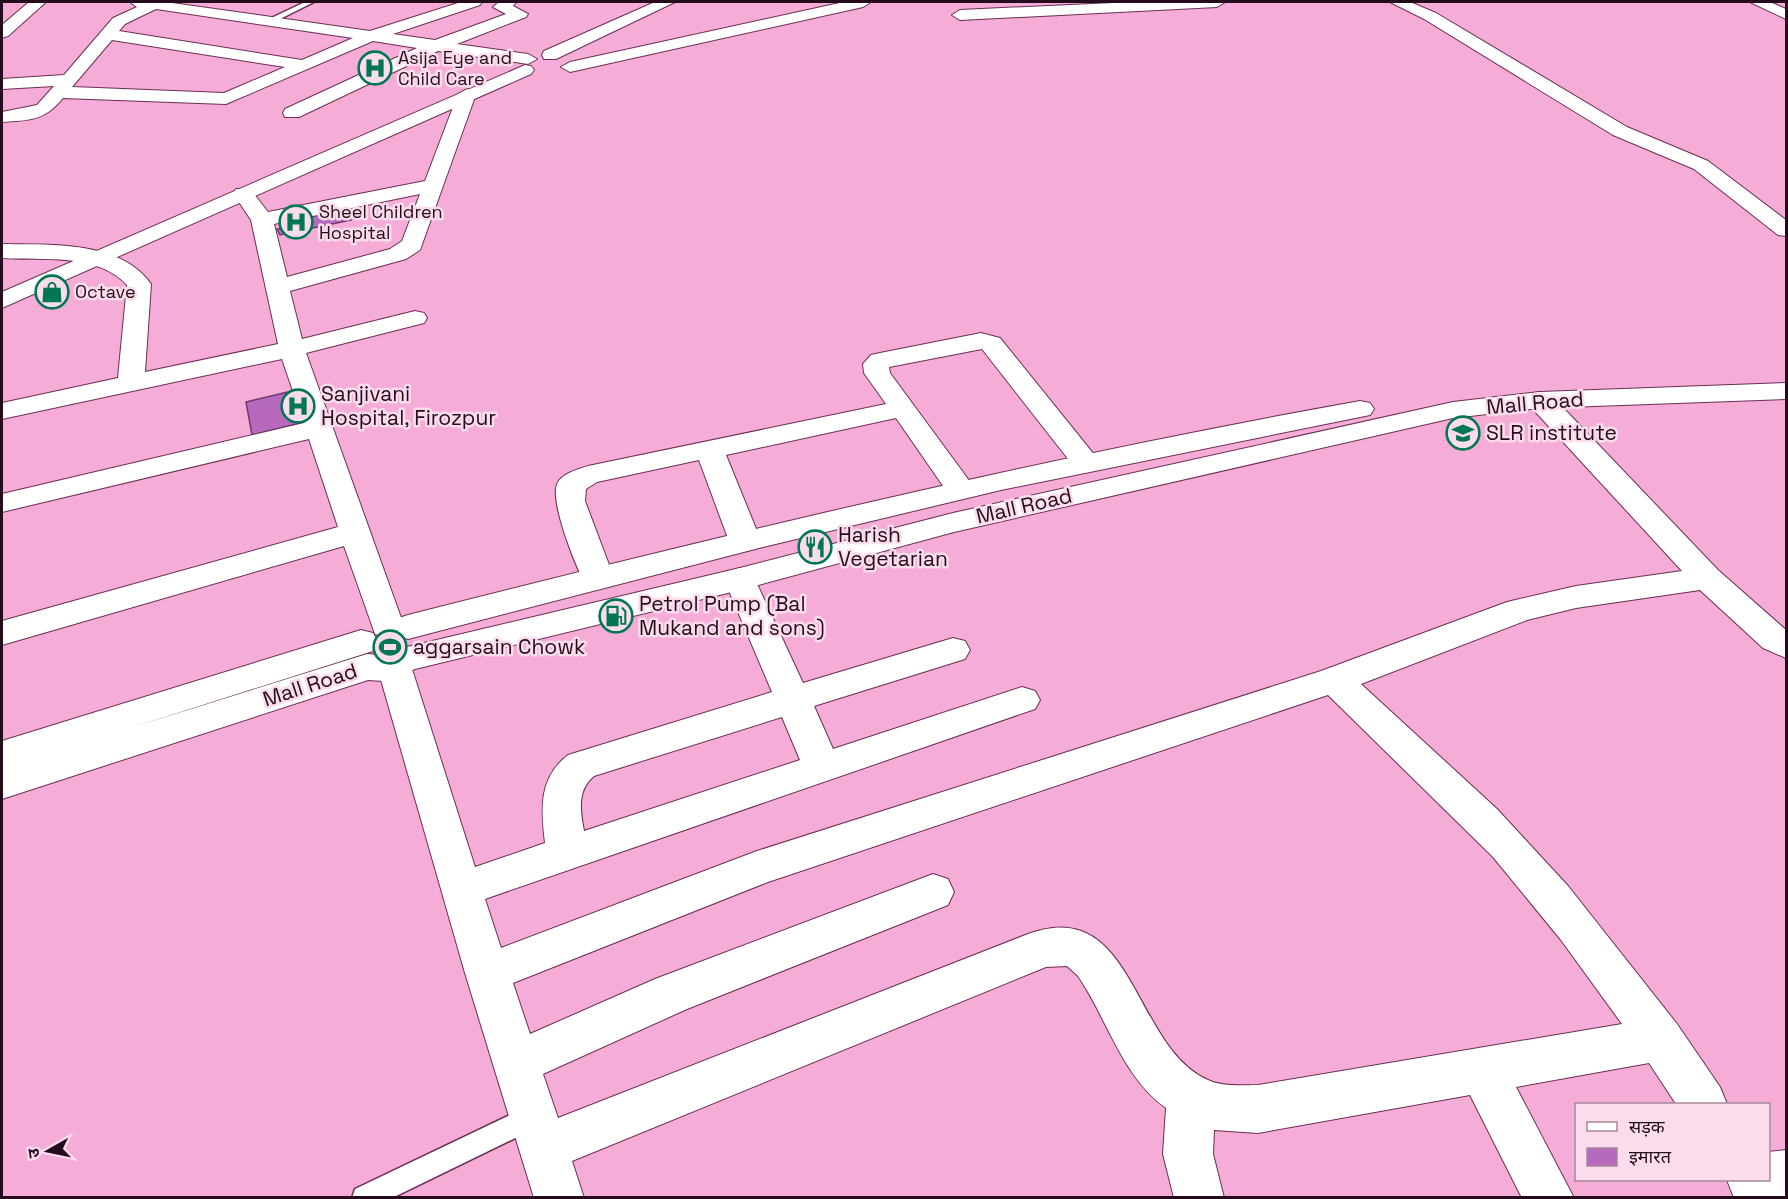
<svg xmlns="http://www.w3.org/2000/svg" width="1788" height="1199" viewBox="0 0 1788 1199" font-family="'Space Grotesk','Noto Sans Devanagari',sans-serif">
	<rect width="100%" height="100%" fill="#f5acd6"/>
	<g fill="#b769be" stroke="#6b3b6f" stroke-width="1.5">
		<path d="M344,205l7,15 -71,15 -3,-6 12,-2 -7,-9z"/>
		<path d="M305,388l8,32 -61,15 -6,-33z"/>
	</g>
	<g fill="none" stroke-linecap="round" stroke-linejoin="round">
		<g stroke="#6b2e54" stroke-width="3">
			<g id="service">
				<path d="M305,2h9l-42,21 -7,-2z"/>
				<path d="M531,1105l9,3 3,9 -3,9 -148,72h-40l3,-9z"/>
			</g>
		</g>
		<g stroke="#6b2e54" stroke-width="2">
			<g id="minor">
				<path d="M29,2h17l-38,34 -6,2v-13z"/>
				<path d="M130,2h35l205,29 91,-29h21l-2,3 -87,29 42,6 71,-26 -13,-7 6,-5h17l-3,4 15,8 -2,3 -69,27 71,10 9,5 -9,5 -90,-13 -139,66h-14l-2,-4 2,-4 132,-61 -44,-7 -147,63 -163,-6c-19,23 -32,22 -61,24v-10l35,-7 17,-19 -52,3v-10l62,-4 49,-57 24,-11zM156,9l197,29 -51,22 -183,-29 6,-7zM112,40l173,27 -61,26 -152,-6z"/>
				<path d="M1135,2h90l-8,5 -257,13 -8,-5 8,-5z"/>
				<path d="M1390,2h20l26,11 191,114 81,34 78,59v16l-8,-1 -84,-66 -81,-34 -189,-116z"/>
				<path d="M1750,2h20l16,7v10z"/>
				<path d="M467,89l9,5 -56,156 -14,9 -116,32 12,48 113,-28 9,2 3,5 -3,5 -118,30 98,273 -5,8 -12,4 -12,-4 -31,-88 -342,99v-24l336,-94 -29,-88 -307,73v-18l302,-71 -22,-64 -280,60v-16l116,-25 9,-93c-31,-33 -84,-24 -125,-27v-14c47,1 118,-4 149,40l-6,88 133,-28 -27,-124 -18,-27 3,-4h14l18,23 157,-31 33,-87zM420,194l-18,47 -12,8 -103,28 -13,-53z"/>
				<path d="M981,333l19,5 96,119 4,6 -4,6 -10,3 -10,-3 -94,-120 -93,18 1,6 86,117 -4,6 -11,3 -11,-3 -54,-78 -170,37 35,86 -5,7 -11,3 -11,-3 -5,-7 -30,-81 -102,22 -11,7 -1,12 29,77 -5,8 -11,3 -11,-3c-11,-17 -37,-84 -30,-102 4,-10 21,-15 31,-18l298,-62 -22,-31 -1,-9 8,-9 9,-2z"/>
				<path d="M1540,392l10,2 168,176 68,60v28l-23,-10 -63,-58 -124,18 -49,12 -166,64 136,125 71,77 109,138 43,63 7,17h-51l-27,-41 -133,24 58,111h-52l-52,-103 -212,38 -44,-3 -1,24 11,44h-50l-11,-44 3,-46c-44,-31 -59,-90 -88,-132l-11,-10 -21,1 -474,194 12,37h-50l-69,-225 -88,-307 5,-9 12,-4 12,4 5,9 64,201 70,-24c-4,-33 -7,-65 23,-88l204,-63 -48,-113 5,-8 11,-3 11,3 52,112 150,-45 12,3 5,9 -5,9 -151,47 19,43 189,-62 13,4 5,9 -5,9 -550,190 16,49 256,-97 564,-180 186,-69 69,-16 106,-15 -152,-165 -4,-6 4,-6zM1328,695l165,162 68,83 61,84 -364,61c-16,0 -36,2 -50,-5 -76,-33 -73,-186 -180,-146l-470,184 -15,-44 144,-65 261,-104 6,-13 -6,-13 -15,-5 -278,105 -125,55 -17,-51 255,-101zM782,717l18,43 -216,71c-4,-21 -7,-41 10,-55z"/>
				<path d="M1786,1150v48h-52l-7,-18h41v-28z"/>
			</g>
		</g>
		<g stroke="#6b2e54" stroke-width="2">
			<path id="tertiary" d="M844,2h27l-8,5 -293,65 -9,-5 9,-5z"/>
		</g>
		<g stroke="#6b2e54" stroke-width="2">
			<g id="primary">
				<path d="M655,2h20l-119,57h-12l-2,-4 2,-4z"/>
				<path d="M525,65l6,1 3,4 -3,4 -529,234v-16z"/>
			</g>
		</g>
		<g stroke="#6b2e54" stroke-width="2">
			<g id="trunk">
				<path d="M1786,383v16l-246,9 -87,10 -499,114 -214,58 -325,79 -31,12 -16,-1 -366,119v-58l359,-111 12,3 5,9 -5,9 -243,77 237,-74 15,1 25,-8 333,-79 213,-55 500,-111 87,-10z"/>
				<path d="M1360,401l10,2 4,6 -4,6 -369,75 -238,57 -355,92 -12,-4 -5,-8 5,-8 12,-4c316,-80 631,-157 952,-214z"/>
			</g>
		</g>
		<use href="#service" fill="#fff" fill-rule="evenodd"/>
		<use href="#minor" fill="#fff" fill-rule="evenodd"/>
		<use href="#tertiary" fill="#fff" fill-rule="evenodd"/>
		<use href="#primary" fill="#fff" fill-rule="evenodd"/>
		<use href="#trunk" fill="#fff" fill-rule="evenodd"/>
	</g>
	<defs>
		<g id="hospital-ring" transform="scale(1.725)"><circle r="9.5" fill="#fbdced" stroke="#007754" stroke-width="1.5"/><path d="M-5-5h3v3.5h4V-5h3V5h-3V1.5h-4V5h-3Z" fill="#007754"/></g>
		<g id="shop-ring" transform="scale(1.725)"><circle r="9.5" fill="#fbdced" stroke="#007754" stroke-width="1.5"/><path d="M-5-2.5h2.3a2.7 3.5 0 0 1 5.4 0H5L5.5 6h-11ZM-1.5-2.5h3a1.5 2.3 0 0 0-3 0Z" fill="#007754"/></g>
		<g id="university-ring" transform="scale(1.725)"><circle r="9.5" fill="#fbdced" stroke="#007754" stroke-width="1.5"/><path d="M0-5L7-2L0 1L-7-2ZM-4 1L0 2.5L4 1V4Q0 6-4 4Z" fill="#007754"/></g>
		<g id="restaurant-ring" transform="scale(1.725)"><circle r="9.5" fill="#fbdced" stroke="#007754" stroke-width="1.5"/><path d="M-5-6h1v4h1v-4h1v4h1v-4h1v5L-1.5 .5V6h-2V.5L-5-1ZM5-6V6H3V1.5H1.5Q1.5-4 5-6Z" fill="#007754"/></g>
		<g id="fuel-ring" transform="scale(1.725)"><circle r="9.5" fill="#fbdced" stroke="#007754" stroke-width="1.5"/><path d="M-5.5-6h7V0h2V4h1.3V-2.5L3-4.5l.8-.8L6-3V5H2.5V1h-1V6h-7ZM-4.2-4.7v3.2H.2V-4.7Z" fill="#007754"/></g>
		<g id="stadium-ring" transform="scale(1.725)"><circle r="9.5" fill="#fbdced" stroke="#007754" stroke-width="1.5"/><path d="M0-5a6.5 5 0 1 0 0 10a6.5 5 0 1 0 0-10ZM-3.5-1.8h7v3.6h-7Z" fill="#007754"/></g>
	</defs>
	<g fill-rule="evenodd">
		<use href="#hospital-ring" x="375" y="68"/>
		<use href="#hospital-ring" x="296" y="222"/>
		<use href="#shop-ring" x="52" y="292"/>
		<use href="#hospital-ring" x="298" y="406"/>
		<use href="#university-ring" x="1463" y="433"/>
		<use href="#restaurant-ring" x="815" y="547"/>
		<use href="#fuel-ring" x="616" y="616"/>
		<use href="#stadium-ring" x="390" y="647"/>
	</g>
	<g text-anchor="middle" stroke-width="5" stroke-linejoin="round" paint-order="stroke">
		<g font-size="18" fill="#250b1b" stroke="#fbdced" text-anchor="start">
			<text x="398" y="64">Asija Eye and<tspan x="398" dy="21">Child Care</tspan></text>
			<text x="319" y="218">Sheel Children<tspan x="319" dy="21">Hospital</tspan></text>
			<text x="75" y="298">Octave</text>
		</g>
		<g font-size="21" fill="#250b1b" stroke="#fbdced" text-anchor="start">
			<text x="321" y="401">Sanjivani<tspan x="321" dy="24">Hospital, Firozpur</tspan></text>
			<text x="1486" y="440">SLR institute</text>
			<text x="838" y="542">Harish<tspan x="838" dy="24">Vegetarian</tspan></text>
			<text x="639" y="611">Petrol Pump (Bal<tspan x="639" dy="24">Mukand and sons)</tspan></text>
			<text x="413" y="654">aggarsain Chowk</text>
		</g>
		<g font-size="21" fill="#250b1b" stroke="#fbdced">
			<text transform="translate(1535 403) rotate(-5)" y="7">Mall Road</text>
			<text transform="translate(1024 506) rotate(-13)" y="7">Mall Road</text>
			<text transform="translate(310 685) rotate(-18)" y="7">Mall Road</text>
		</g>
	</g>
	<rect width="1788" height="1199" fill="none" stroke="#250b1b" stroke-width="6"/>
	<rect x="1575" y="1103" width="195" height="78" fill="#fbdced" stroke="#a58899" stroke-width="1.5"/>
	<rect x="1587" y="1122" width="30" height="9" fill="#ffffff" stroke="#a58899" stroke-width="1.5"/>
	<text x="1629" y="1133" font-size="18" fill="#250b1b">सड़क</text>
	<rect x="1587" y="1148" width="30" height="18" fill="#b769be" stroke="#a58899" stroke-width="1.5"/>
	<text x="1629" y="1163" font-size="18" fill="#250b1b">इमारत</text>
	<g transform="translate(48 1151) rotate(261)" stroke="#fbdced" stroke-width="4.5" paint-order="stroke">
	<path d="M0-4.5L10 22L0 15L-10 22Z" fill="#250b1b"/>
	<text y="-9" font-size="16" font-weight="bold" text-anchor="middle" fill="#250b1b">उ</text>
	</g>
</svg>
